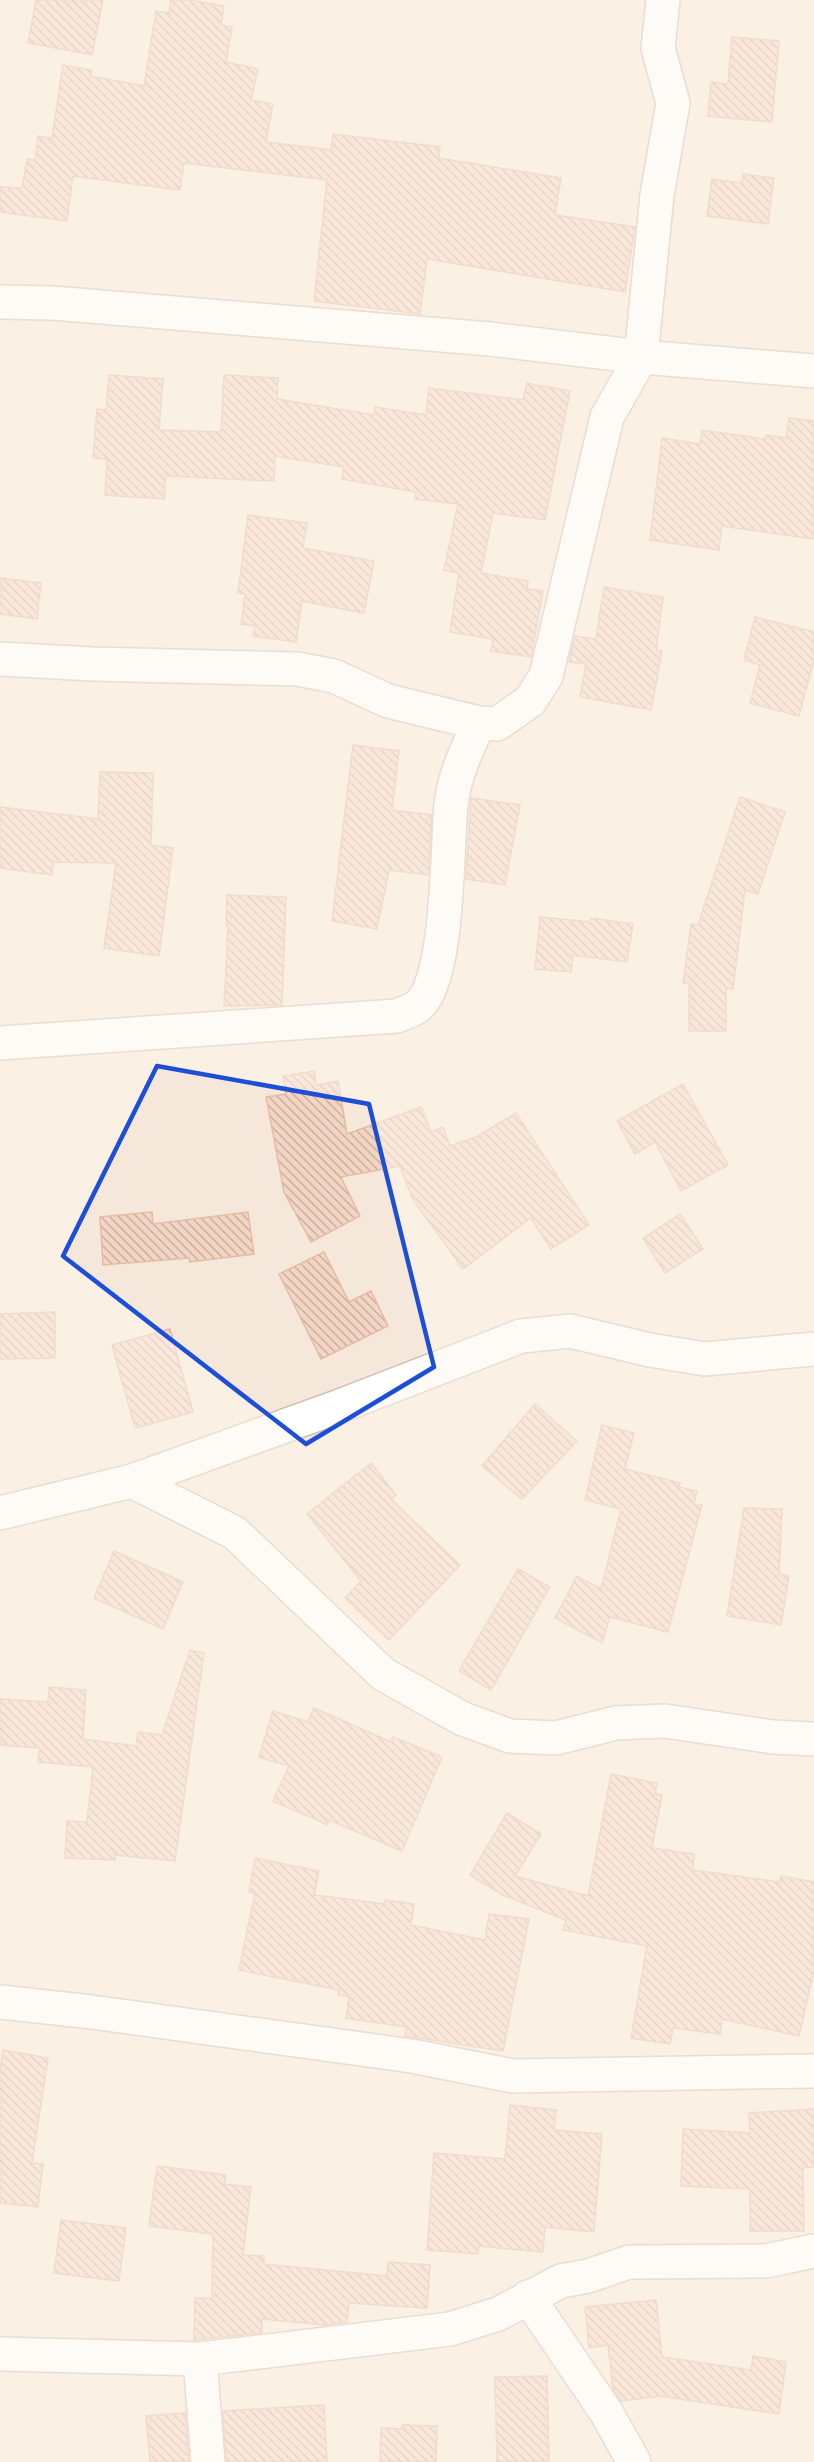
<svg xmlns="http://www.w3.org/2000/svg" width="814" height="2462" viewBox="0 0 814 2462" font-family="Helvetica,sans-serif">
	<defs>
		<pattern id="building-back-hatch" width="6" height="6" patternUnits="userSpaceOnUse" patternTransform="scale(1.5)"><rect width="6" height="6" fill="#f3d5c3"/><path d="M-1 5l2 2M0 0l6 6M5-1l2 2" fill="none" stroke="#cab0a1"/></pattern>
	</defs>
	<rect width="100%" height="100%" fill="#fdf6ec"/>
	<rect fill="#f5e8da" x="0" y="0" width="814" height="2462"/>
	<g fill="url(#building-back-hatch)" stroke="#e6bba3" stroke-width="1.5">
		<path d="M36,0h67l-11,55 -64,-12z"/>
		<path d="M171,0h18l35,6 -3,19 11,2 -6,35 32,7 -7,31 22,4 -7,38 65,8 2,-16 107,13 -1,11 122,20 -6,37 80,12 -10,65 -198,-33 -7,55 -106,-13 13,-121 -143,-17 -4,27 -107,-14 -6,45 -67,-9v-25l22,1 5,-29 8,1 3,-24 14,2 11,-73 28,5 -1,6 54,10 12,-75 13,2z"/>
		<path d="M732,37l47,4 -7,81 -64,-6 3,-34 17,2z"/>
		<path d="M743,174l31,4 -6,46 -61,-8 5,-37 30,4z"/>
		<path d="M109,375l54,4 -4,51 62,2 3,-57 54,3 -1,21 97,16 1,-8 51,8 3,-27 94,12 4,-17 43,8 -25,129 -52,-7 -12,60 47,8 -1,8 16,2 -12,66 -40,-6 2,-12 -43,-7 9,-59 -15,-3 14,-66 -43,-5 1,-7 -74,-13 2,-12 -69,-11 -1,25 -108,-5 -2,23 -59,-4 2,-36 -14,-1 4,-49 9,1z"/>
		<path d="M789,418l25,3v118l-92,-13 -3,24 -69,-10 12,-102 38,6 2,-14 64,9v-4l20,3z"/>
		<path d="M248,515l59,8 -4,25 71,13 -10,52 -62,-12 -6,41 -43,-6 2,-10 -14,-2 4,-30 -7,-1z"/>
		<path d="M0,578l41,5 -4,36 -37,-5z"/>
		<path d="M604,587l59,10 -7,53 6,1 -11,59 -71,-13 6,-33 -17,-2 6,-26 21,3z"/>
		<path d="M755,617l59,15v28l-15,56 -49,-13 10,-38 -16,-5z"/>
		<path d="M353,745l46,6 -7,59 40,5 -4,60 -39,-5 -12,59 -45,-8z"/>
		<path d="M100,772l53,1 -2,72 22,3 -14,108 -55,-8 12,-85 -63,-1 -1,13 -52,-7v-61l98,12z"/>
		<path d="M740,797l45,15 -27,82 -13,-4 -12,99 -7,-1v43h-37v-48h-6l8,-59 7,1z"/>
		<path d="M471,798l49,7 -15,80 -39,-6z"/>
		<path d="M227,895l59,2 -4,108 -58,1 4,-80h-2z"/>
		<path d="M540,917l50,5 1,-4 42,6 -6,38 -54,-7 -2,17 -36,-3z"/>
		<path d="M314,1071l2,14 22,-4 9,53 74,-27 10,25 12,-5 7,19 28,-10 38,-23 73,112 -38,24 -20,-31 -68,51 -50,-69 -13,-34 -59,11 19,39 -49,26 -27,-50 -18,-95 20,-3 -3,-18z"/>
		<path d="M683,1084l45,81 -47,26 -26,-49 -20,12 -18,-33z"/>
		<path d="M152,1212l1,12 95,-12 6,42 -64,8 -1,-4 -86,7 -3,-48z"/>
		<path d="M680,1214l23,35 -38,24 -22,-35z"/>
		<path d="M324,1252l25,50 22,-11 17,35 -67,33 -42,-85z"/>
		<path d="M55,1312v46l-55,1v-45z"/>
		<path d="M170,1329l23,83 -58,16 -23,-83z"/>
		<path d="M535,1404l42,37 -55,58 -40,-33z"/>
		<path d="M602,1425l32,8 -9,36 55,14 -1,4 18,4 -3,14h8l-34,127 -58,-15 -8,26 -47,-25 22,-42 24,13 20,-80 -36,-9z"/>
		<path d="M371,1463l25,32 -5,4 69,66 -71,75 -44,-42 16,-17 -54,-67z"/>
		<path d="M744,1508l38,1 -3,65 10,2 -8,49 -54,-9z"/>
		<path d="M114,1551l69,31 -20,47 -69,-31z"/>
		<path d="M518,1569l32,18 -59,103 -32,-19z"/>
		<path d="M190,1650l14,3 -29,208 -60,-6v5l-50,-2 2,-37 20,1 6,-55 -55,-5 1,-14 -39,-3v-46l48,3 1,-15 37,3 -3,49 53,7 2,-14 24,3z"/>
		<path d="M314,1708l77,34 2,-5 49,20 -40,94 -73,-31 -1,5 -55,-24 16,-35 -30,-9 14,-46 35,11z"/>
		<path d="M611,1774l46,9 -2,11 7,1 -10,53 42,6 -1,16 87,12 1,-6 33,6v89l-15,65 -77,-17 -2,15 -47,-6 -3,16 -39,-6 16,-92 -84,-16 3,-10 -63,-25 -33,-20 37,-62 34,21 -26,42 73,20z"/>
		<path d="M255,1858l64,13 -5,24 71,9v-4l29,4 -3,21 74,15 4,-26 40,5 -26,132 -98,-15 2,-9 -61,-9 3,-21 -11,-2 1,-5 -100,-20 16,-77 -6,-1z"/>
		<path d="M3,2050l45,8 -16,105 11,1 -5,43 -38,-4v-134z"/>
		<path d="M510,2105l46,5 -2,20 48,4 -8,98 -49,-5 -2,25 -64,-6 -1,8 -51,-4 7,-97 71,6z"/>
		<path d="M814,2109v58l-11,1 1,63h-54v-42l-69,-3 2,-57 67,4 -1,-20z"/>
		<path d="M157,2166l69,9 -2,9 27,3 -8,68 21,1v8l123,12 1,-14 42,3 -3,43 -78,-5 -2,19 -22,3 -63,-6v14l-68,7 1,-42h17l1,-64 -64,-8z"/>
		<path d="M61,2220l65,8 -7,53 -65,-8z"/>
		<path d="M656,2300l6,57 89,13 2,-14 33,6 -7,52 -119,-18 -39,5 -8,-12 -5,-44 -19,3 -4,-41z"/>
		<path d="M547,2376l2,86h-52l-2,-85z"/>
		<path d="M324,2405l3,57h-101l-3,-51z"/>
		<path d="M185,2413l4,49h-39l-4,-46z"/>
		<path d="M402,2425l35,1 -1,36h-56l1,-34 21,1z"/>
	</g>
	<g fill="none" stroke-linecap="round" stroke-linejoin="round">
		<g stroke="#d1beb0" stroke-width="36">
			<g id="minor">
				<path d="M0,302l53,1 437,36 151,18 16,-162 16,-92 -15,-55 5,-48"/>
				<path d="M0,659l93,5 204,5 37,7 54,25 91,22 18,1 33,-23 16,-25 61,-259 34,-60 173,14"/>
				<path d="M0,1043l397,-27c6,-3 15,-5 21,-10 31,-24 29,-160 33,-201 3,-29 16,-56 28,-82"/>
				<path d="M132,1481l103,52 148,141 80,45 47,17 46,2 60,-15 49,-2 108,16 41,2"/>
				<path d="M0,1513l132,-32 208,-75 181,-70 49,-5 80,19 55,9 109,-10"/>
				<path d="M0,2002l92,10 320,44 101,20 301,-5"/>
				<path d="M528,2297l78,115 28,50"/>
				<path d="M0,2354l200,5 250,-30 48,-15 63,-33 27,-5 41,-14 137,-1 48,-10"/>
				<path d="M200,2359l8,103"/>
			</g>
		</g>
		<use href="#minor" stroke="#fff" stroke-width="33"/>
	</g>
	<path d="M0 0H814V2462H0ZM157,1066l212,38 65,263 -128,77 -243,-188z" fill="#fdf6ec" fill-opacity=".55" fill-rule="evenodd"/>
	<path fill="none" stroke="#1d4ed8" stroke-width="4.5" stroke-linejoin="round" d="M157,1066l212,38 65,263 -128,77 -243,-188z"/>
</svg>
